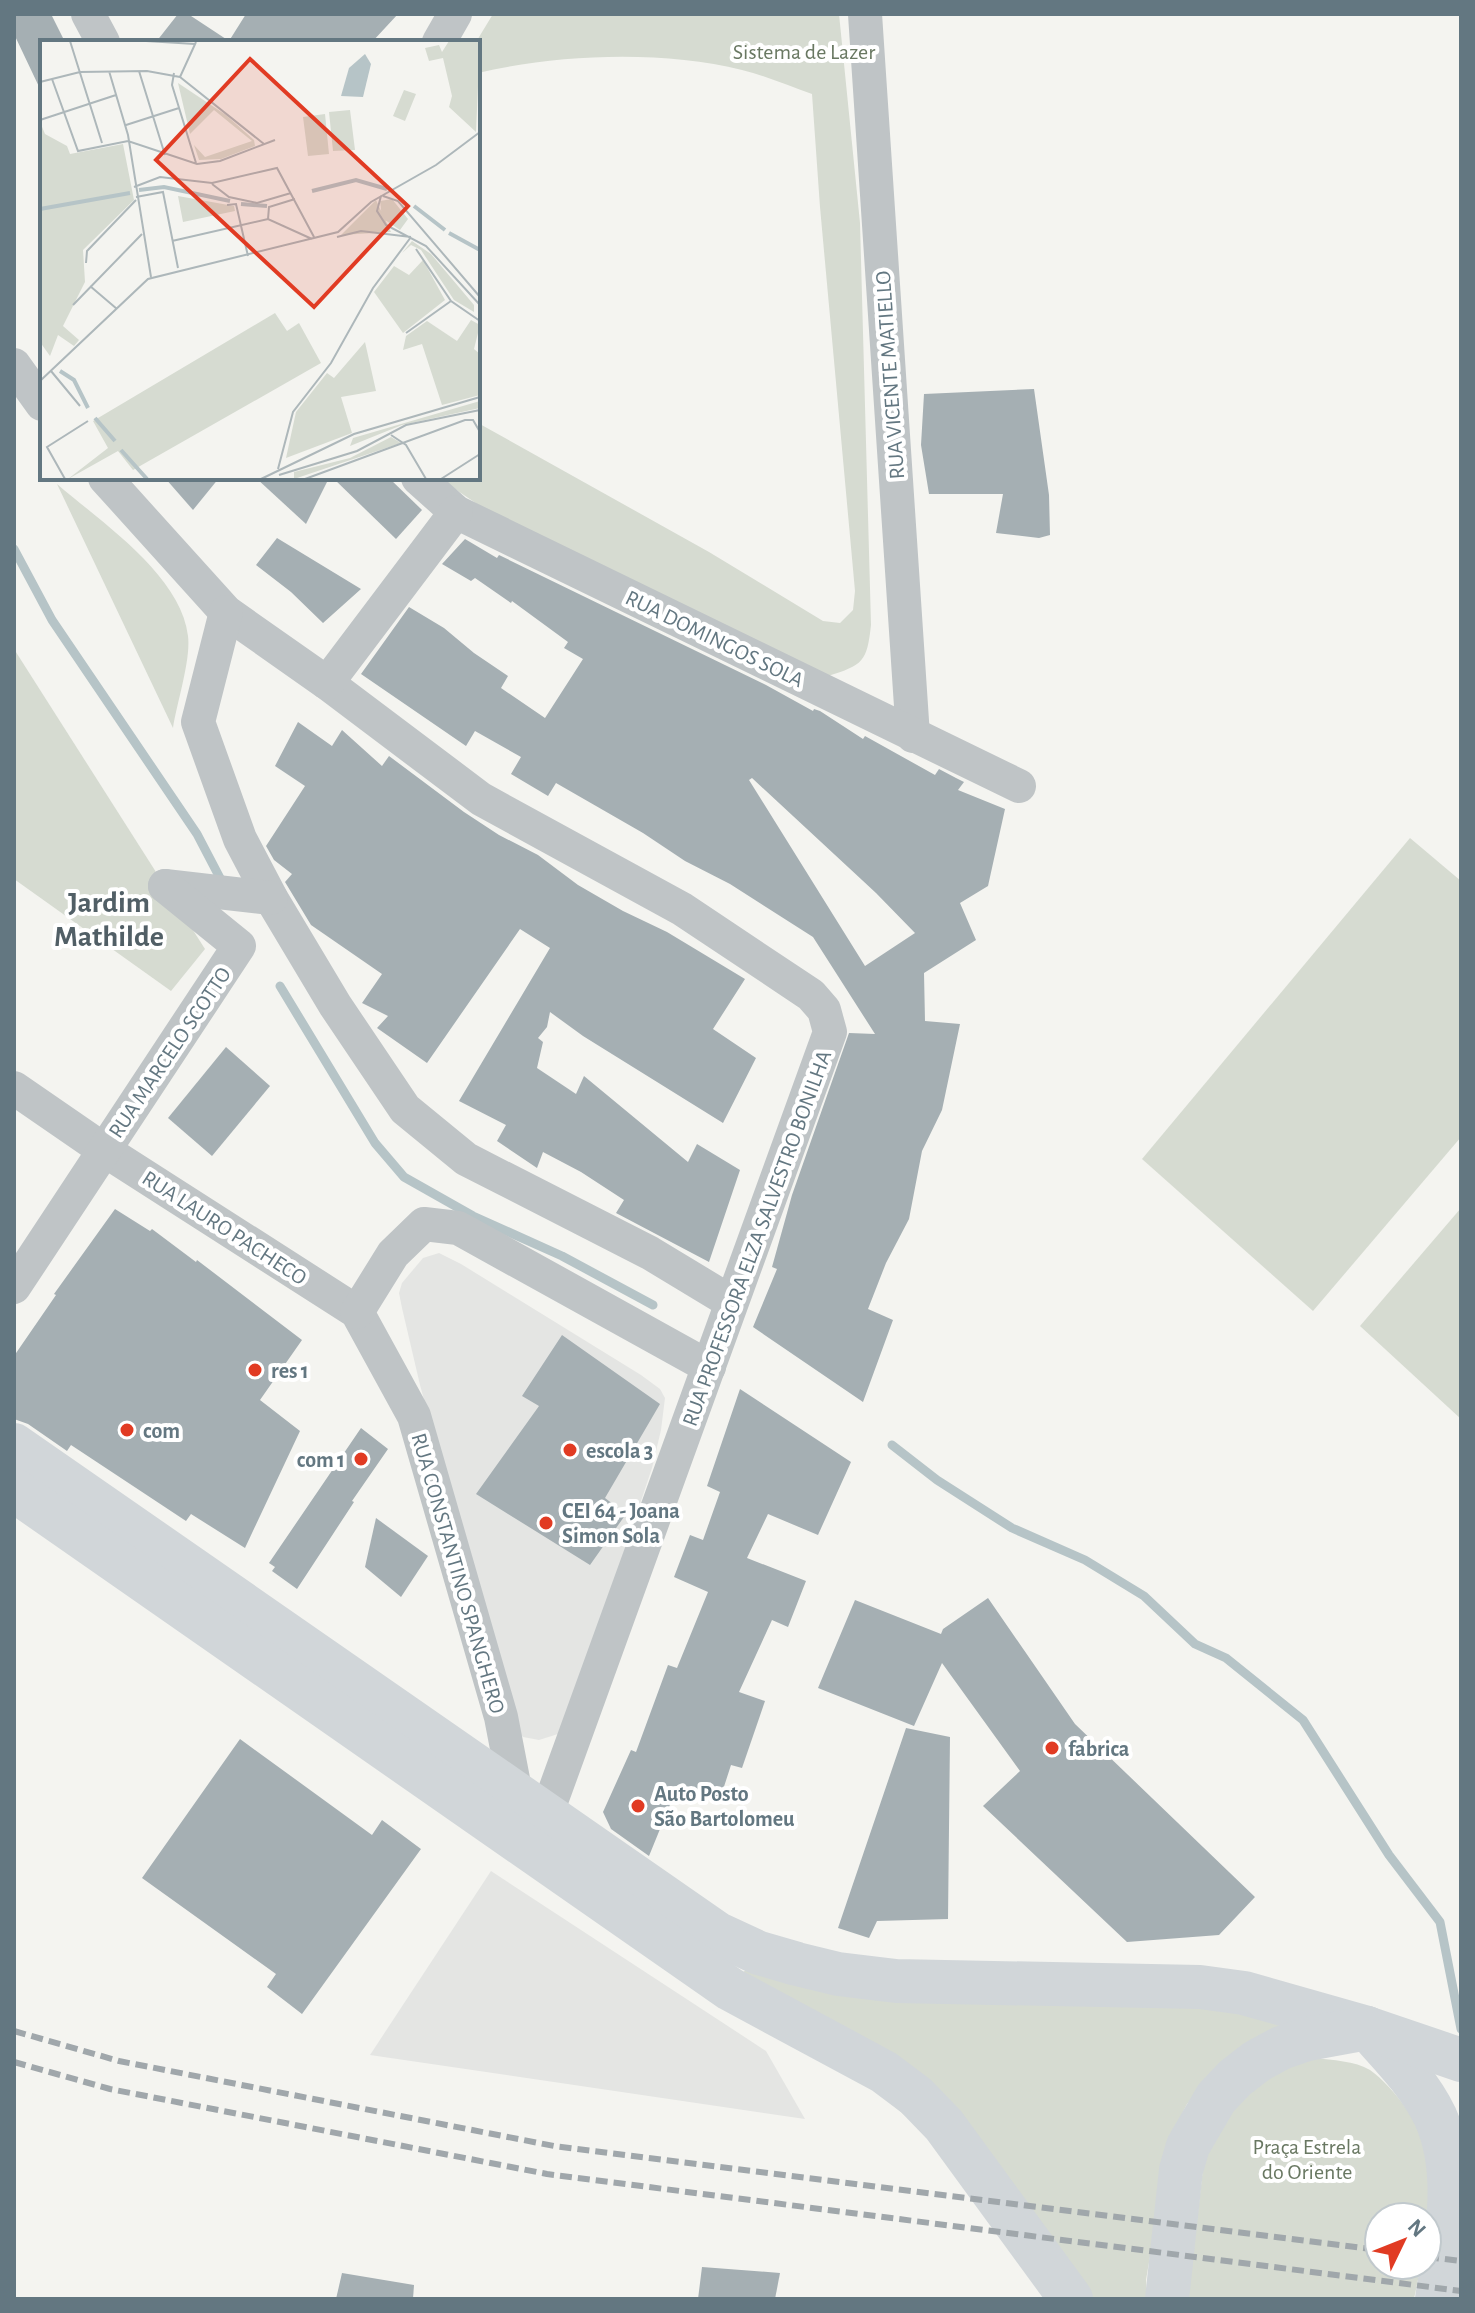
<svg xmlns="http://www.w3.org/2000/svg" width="1475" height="2313" viewBox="0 0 1475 2313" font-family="'Alegreya Sans',sans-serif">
	<rect width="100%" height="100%" fill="#f4f4f0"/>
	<g fill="#e4e5e3">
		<path d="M439,1253l22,11 180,111 19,14 5,9 -4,32 -9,38 -37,111 -57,155 -19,6 -16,-3 -8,-8 -95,-344 -18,-77 -3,-15 3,-10 21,-25z"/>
		<path d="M491,1871l275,180 39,68 -435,-64z"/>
	</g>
	<g fill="#d6dbd1">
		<path d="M493,14h346l21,209 11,402c-4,37 -8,40 -43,51l-348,-170 -41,-28h39v-55l231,129 114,69 17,2 13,-13 2,-19 -35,-384 -8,-113c-23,-8 -46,-18 -70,-24 -80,-20 -184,-16 -264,3v-31h-2z"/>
		<path d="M57,484c44,38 124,91 131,152 3,24 -11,66 -15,92z"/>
		<path d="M14,649l191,300 -34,42 -157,-112z"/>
		<path d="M1410,838l51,43v256l-148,174 -171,-152z"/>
		<path d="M1461,1208v211l-101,-93z"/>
		<path d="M749,1965l407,37 136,19 -86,59 -19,24 -17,34 -24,142 1,19h-60l-62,-83 -285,-239z"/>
		<path d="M1315,2058c17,2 40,3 55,12 24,17 57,62 61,91 3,17 -3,39 -4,56h-48v48h42l-7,34h-226l18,-157 53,-63z"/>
	</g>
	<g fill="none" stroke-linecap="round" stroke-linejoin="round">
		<g stroke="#b6c4c7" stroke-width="9">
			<path d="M14,549l38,71 145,214 23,44"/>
			<path d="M280,986l95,157 29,34 69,39 89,40 91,49"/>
			<path d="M892,1445l45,35 75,48 73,32 59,36 51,48 31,14 77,62 86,135 51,67 21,107"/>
		</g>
	</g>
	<g fill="#a5afb3" fill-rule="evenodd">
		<path d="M14,14h37l14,28h-23v51l-28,-59z"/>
		<path d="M178,14h10l41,27 17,-27h152l-26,28h-216z"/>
		<path d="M1034,389l15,106 1,40 -11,3 -43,-5 7,-39h-74l-8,-49 3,-51z"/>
		<path d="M165,478h54l-26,32z"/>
		<path d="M256,478h73l-23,46z"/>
		<path d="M333,478h56l33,32 -26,29z"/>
		<path d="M277,538l84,51 -38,34 -32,-31 -35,-27z"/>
		<path d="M465,539l32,19 2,-3 267,130 47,26 1,-2 6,2 43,28 2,-3 70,39 4,-6 17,9 8,4 -6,8 47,19 -17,77 -28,17 16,37 -52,33 1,48 35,3 -18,86 -20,41 -13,68 -23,44 -18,46 25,11 -30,82 -110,-75 24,-58 -5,-2 20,-72 57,-162 26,1 -62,-97 -83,-53 -45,-23 -42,-28 -87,-50 -8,13 -37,-22 10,-17 -46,-26 -9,15 -105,-72 48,-67 35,21 30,25 34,23 -7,12 44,30 38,-59 -19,-11 4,-6 -56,-41 -1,2 -36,-25 -4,3 -29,-17zM752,778l124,115 39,40 -50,33 -116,-186z"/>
		<path d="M298,722l34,24 10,-16 40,36 7,-10 75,56 35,23 39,20 40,30 45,26 44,21 78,47 -32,50 43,29 -33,65 -140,-87 -33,-24 -3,15 -9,11 5,4 -6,26 39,26 8,-18 104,86 9,-18 43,26 -31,92 -93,-49 8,-13 -43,-28 -38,-20 -6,16 -40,-27 9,-16 -47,-24 91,-153 -30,-19 -93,134 -50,-35 11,-12 -26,-13 20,-29 -71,-49 -26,-43 7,-8 -18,-14 -8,-14 39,-60 -30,-20z"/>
		<path d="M226,1047l44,39 -58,70 -44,-38z"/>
		<path d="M115,1209l35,22 2,-2 44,33 1,-2 105,80 -42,60 40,31 -55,117 -54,-34 -5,7 -115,-76 -4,6 -39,-27 -14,-5v-63l42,-61 -2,-1z"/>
		<path d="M562,1335l98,69 -55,94 21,16 -36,51 -114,-71 63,-88 -17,-10z"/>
		<path d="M740,1389l111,73 -33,73 -50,-21 -21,44 59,23 -18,46 -16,-7 -33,72 26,9 -23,67 -11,-3 -11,34 -42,-14 -29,71 -38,-27 -8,-17 28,-62 5,2 32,-87 9,3 31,-76 -34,-15 16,-42 13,5 17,-48 -13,-6z"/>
		<path d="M361,1428l27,21 -36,52 2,1 -57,87 -25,-18 3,-4 -6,-4z"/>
		<path d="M376,1518l52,38 -27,41 -36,-30z"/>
		<path d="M988,1598l87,126 180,173 -36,38 -92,7 -144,-136 37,-35 -78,-108 -28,63 -96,-38 37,-88 86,34 2,-5z"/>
		<path d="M906,1728l44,9 -2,182 -71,2 -8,17 -31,-10z"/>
		<path d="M240,1739l132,96 10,-15 39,29 -119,165 -35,-27 9,-13 -134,-96z"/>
		<path d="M702,2267l78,6 -5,26h-77z"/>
		<path d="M342,2273l72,12 -1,14h-77z"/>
	</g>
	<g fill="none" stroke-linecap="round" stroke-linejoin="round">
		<g stroke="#bfc4c6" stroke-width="34">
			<path d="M88,14l15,28"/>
			<path d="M865,14l48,722"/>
			<path d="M439,42l16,-28"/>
			<path d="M14,365l28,39"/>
			<path d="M105,478l121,134 101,71 154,116 201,110 129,86 13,15 6,22 -281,775 -16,27"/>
			<path d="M418,478l38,34 563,274"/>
			<path d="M226,612l-28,110 42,117 31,59 64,107 70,104 61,50 184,94 81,49"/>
			<path d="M327,683l129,-171"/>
			<path d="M165,886l106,12"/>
			<path d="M14,1088l90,62 253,162 57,104 87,301 17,88"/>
			<path d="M14,1287l225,-341 -74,-60"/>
			<path d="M357,1312l36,-58 31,-30 34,4 251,139"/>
		</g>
		<g stroke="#d1d6d9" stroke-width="44">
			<path d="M14,1445l704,489 41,19 38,11 41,10 58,7 304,6 44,6 123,35"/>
			<path d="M14,1490l716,499 154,83 32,24 28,29 127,174"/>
		</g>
		<g stroke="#d1d6d9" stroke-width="44">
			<path d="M1367,2028c24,27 52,55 68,88 26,57 11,124 2,183"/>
			<path d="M1167,2299l14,-129 7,-24 28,-48 19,-20 22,-17 24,-13 26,-9 60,-11 94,32"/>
		</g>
		<g stroke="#a0a7ab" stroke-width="6" stroke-dasharray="12 6" stroke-linecap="butt">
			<path d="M14,2031l105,30 435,85 825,104"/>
			<path d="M14,2062l96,27 437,85 914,117"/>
			<path d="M1427,2257l34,4"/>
		</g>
	</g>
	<g fill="#e13b23" stroke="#fff" stroke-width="3">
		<circle cx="255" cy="1370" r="8"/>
		<circle cx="127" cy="1430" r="8"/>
		<circle cx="570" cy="1450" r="8"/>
		<circle cx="361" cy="1459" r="8"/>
		<circle cx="546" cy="1523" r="8"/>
		<circle cx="1052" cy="1748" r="8"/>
		<circle cx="638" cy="1806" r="8"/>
	</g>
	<g text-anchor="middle" stroke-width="8" stroke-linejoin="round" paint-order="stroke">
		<g font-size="22" fill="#697862" stroke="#fff">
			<text x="804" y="59">Sistema de Lazer</text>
			<text x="1307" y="2154">Praça Estrela<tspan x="1307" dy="25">do Oriente</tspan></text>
		</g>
		<g font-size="22" fill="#637781" stroke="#fff">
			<text transform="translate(889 375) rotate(-94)" y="8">RUA VICENTE MATIELLO</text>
			<text transform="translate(715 638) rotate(26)" y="8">RUA DOMINGOS SOLA</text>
			<text transform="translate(169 1052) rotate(-56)" y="8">RUA MARCELO SCOTTO</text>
			<text transform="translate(225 1227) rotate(33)" y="8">RUA LAURO PACHECO</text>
			<text transform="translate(756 1238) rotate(-70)" y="8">RUA PROFESSORA ELZA SALVESTRO BONILHA</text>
			<text transform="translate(459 1573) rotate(74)" y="8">RUA CONSTANTINO SPANGHERO</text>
		</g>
		<g font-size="22" font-weight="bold" fill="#637781" stroke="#fff" text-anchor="start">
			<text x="271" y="1378">res 1</text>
			<text x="143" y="1438">com</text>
			<text x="586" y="1458">escola 3</text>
			<text x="345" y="1467" text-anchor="end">com 1</text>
			<text x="562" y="1518">CEI 64 - Joana<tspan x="562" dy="25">Simon Sola</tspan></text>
			<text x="1068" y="1756">fabrica</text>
			<text x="654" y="1801">Auto Posto<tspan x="654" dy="25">São Bartolomeu</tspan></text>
		</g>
		<g font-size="30" font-weight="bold" fill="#515f66" stroke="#fff">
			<text x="109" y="912">Jardim<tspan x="109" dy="34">Mathilde</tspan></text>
		</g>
	</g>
	<g transform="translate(40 40)">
		<rect width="440" height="440" fill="#f4f4f0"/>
		<path d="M409,1h31l-4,91 -27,-25 3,-11 -9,-38 -14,3 -4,-13 14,-3 3,7zM138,43l48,32 28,25 1,6 -34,13 -22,1 -5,-15 11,12 47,-16 -38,-31 -24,24zM364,50l12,4 -11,27 -12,-5zM310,70l5,40 -22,1 -4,-39zM285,74l4,40 -21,2 -5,-39zM0,82l5,12 22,12 3,8 53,-10 11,56 -51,50 2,32 -22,44 16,14 -5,6 -16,-11 -8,21 -10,-14zM138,156l56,10 1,5 -52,11zM352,159l16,20 -8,11 -18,-12 -2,-17zM336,160l15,32 -50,3zM372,201l19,13 43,51v7l-20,-12 -33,-50 -10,-5 -9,8zM383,220l22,40 -42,33 -29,-41 20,-26 15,9zM235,273l12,18 12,-8 22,40 -188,107 -15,-19 -50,28 40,-31 -15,-27zM431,280l9,5 -6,24 6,5v41l-38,10 -20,-61 -19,6 3,-14 21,-15 30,20zM325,302l11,49 -35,6 11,36 -66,25 10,-46 31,-39 7,5zM440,361v7l-78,17 -52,21 3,-8zM351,397l10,6 -107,36v-7l56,-14z" fill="#d6dbd1"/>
		<path d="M325,14l6,10 -8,33 -22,-1 8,-28z" fill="#b6c4c7"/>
		<path fill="none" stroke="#b6c4c7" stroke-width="4" d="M99,150l25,-3 66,14M272,151l44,-11 31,9M201,164l26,2M374,166l31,24M0,169l90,-16M409,193l31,17M20,331l14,9 14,28M55,378l20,23M81,410l26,29"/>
		<path fill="none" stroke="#adb7ba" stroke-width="2" d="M30,1l32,102M106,1l49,3M69,31l19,64 23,142M99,31l26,84M134,33l-2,12 24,78M140,37l84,67M140,37l16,-35M12,39l26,72 50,-10 69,23 23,-3 55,-21M0,42l40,-10 67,-1 33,6M0,80l76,-25M86,85l53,-17M172,144l17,13 28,6 34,-10M94,147l26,-10 52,6 65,-15 37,69M341,156l-4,15 9,14 40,21 54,59M343,156l15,5 82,96M96,157l27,-5 15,76M187,165l9,-1 12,52M228,179l1,-12 26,-8M297,197l24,-6 50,6M132,201l96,-22 44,20M376,209l35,52 29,20M46,223l1,-12 49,-51M50,246l27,23M33,265l69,-71M366,293l45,-32M11,331l29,35M0,341l108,-102 190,-47 33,-30 65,-37 44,-33M351,395l15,10 20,34M238,429l15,-57 38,-49 42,-75 38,-51M239,435l78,-24 49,-26 74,-15M25,439l-18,-32 41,-26M221,439l93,-45 126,-37M265,439l160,-59h8l7,12M401,439l39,-25"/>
		<path fill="#e13b23" fill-opacity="0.15" stroke="#e13b23" stroke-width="4" d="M210,19l158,147 -94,101 -158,-147z"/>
		<rect width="440" height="440" fill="none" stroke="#637781" stroke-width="4"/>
	</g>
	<rect width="1475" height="2313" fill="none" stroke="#637781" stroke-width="32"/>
	<g transform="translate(1403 2241) rotate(47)"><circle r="38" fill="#ffffff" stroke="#c1c9cd" stroke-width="2"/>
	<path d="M0-6L14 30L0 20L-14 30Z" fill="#e13b23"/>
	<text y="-12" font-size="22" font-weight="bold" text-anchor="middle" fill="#637781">N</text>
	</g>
</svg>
